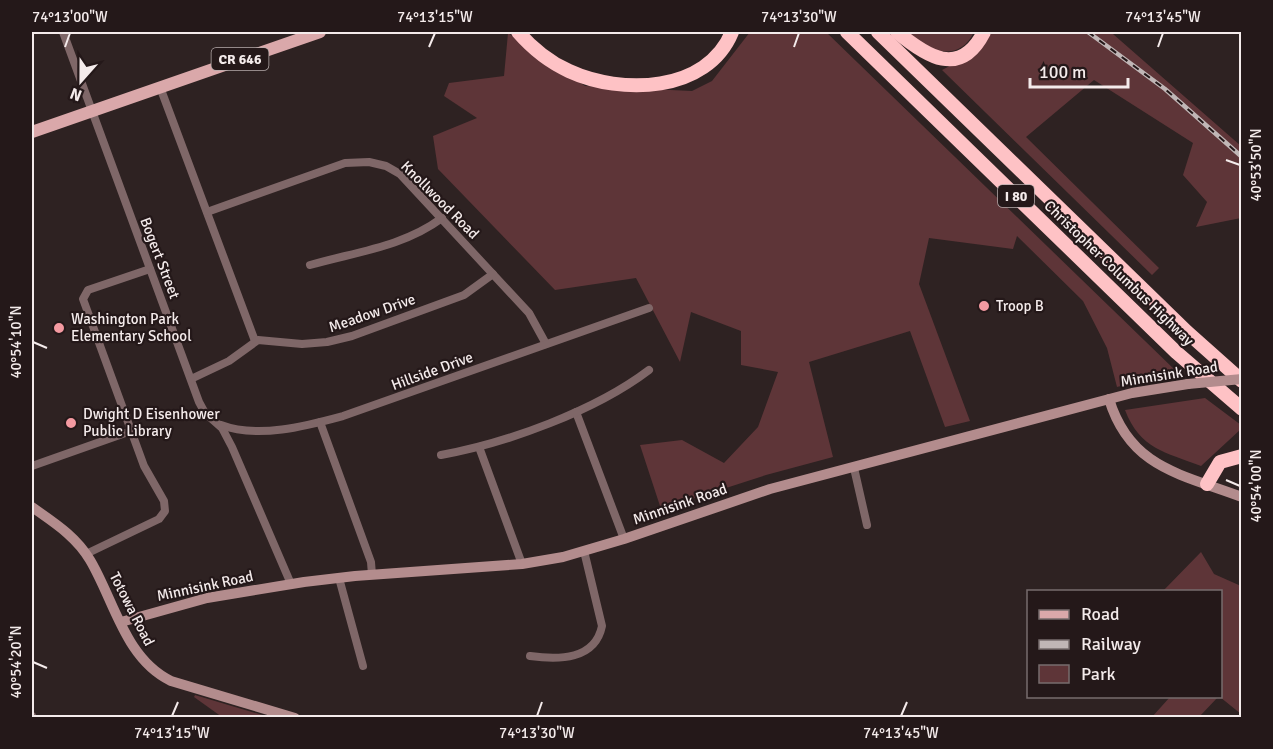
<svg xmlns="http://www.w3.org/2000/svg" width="1273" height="749" viewBox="0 0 1273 749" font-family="Signika,sans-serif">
	<rect width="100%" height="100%" fill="#2e2222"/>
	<g fill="#5e3538">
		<path d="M750,32h76l350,339 -59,16 -10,-39 -24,-47 -66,-65 -4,13 -84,-11 -10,46 51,137 -25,6 -35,-96 -101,31 24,95 -67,18 -105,34 -21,-64 42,-5 42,23 34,-36 20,-55 -37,-7v-34l-50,-19 -11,50 -44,-84 -81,12 -117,-121 -5,-33 44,-18 -33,-22 5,-13 55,-7 4,-43 77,53 107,5 20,-10z"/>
		<path d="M904,32h70c-16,33 -48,18 -70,0z"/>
		<path d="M991,32h124l-2,2 128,112v72l-45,9 11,-25 -24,-27 10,-32 -99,-63 -68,57 133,131 -7,7 -210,-205 35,-18z"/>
		<path d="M1205,398l36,27v4l-40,37c-36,-14 -61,-17 -76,-56z"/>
		<path d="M1201,552l13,22 27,12v128l-21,-17v-105l-57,-1z"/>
		<path d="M195,695l74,22h-47l-28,-20z"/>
		<path d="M1170,697v-1l48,1 -19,20h-47z"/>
	</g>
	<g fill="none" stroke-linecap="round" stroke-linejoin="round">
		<g stroke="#7f6768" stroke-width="8">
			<path d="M63,32l136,370 6,11 17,15 10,19 59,137"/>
			<path d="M160,87l95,254"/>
			<path d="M207,212l138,-49 24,-1 17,4 14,8 129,139 17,31"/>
			<path d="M310,265c45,-13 93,-18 132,-47"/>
			<path d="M191,379l38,-18 29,-21 44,4 25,-2 25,-6 112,-41 29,-21"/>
			<path d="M576,412l48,127"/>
			<path d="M320,422l51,140 1,13"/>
			<path d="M221,425c37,14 85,1 122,-9l306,-108"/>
			<path d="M479,447l43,117"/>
			<path d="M441,455c66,-12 154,-44 208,-85"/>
			<path d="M32,466l99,-35"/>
			<path d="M854,468l13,57"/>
			<path d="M86,554l73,-35 6,-8 -1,-10 -20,-35 -61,-167 5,-9 62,-21"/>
			<path d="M339,578l24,88"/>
			<path d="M530,656c29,4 65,4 72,-30l-18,-75"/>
			<path d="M32,716v2"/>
		</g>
		<g stroke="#b38c8d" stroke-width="10">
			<path d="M1109,399c21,69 72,75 133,98"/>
			<path d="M32,507c21,15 44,29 58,53 24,40 35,99 81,121l124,37"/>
			<path d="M121,622l86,-24 97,-16 51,-6 167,-12 41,-7 61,-18 146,-50 362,-96 56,-9"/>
		</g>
		<path stroke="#daa8aa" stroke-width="12" d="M32,132l288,-100"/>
		<g stroke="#fec2c5" stroke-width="14">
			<path d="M518,32c14,16 31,30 51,39 52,24 138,22 163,-39"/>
			<path d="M847,32l329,320 66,57"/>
			<path d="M878,32l309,300 55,49"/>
			<path d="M897,32c29,24 63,47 87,0"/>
			<path d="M1207,484l13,-22 22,-6"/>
		</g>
		<g stroke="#c0b6b6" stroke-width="4.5">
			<path id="rail" d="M1088,32l77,57 77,68"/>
		</g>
		<use href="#rail" stroke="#241819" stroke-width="2" stroke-dasharray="7" stroke-linecap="butt"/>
		<path stroke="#b38c8d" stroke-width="10" d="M1188,384l54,-5"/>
	</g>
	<path fill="none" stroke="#f4ebeb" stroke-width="2" d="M65,47l5,-14M429,47l6,-14M794,47l5,-14M1158,47l5,-14M1226,160l14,5M33,342l14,6M1226,480l14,6M33,662l14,6M172,716l6,-14M537,716l5,-14M901,716l6,-14"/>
	<g fill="#f49aa1" stroke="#241819" stroke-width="2">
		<circle cx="984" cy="306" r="6"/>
		<circle cx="59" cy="328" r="6"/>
		<circle cx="71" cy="423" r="6"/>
	</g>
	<g text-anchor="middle" stroke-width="4.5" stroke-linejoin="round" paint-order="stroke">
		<g fill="#241819" stroke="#b6acac" stroke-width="1.5">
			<rect x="211.5" y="48" width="57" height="22" rx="4.5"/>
			<rect x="998" y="185" width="36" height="22" rx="4.5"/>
		</g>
		<g font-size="14" font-weight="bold" fill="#f4ebeb">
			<text x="240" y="64">CR 646</text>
			<text x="1016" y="201">I 80</text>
		</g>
		<g font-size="15" fill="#f4ebeb" stroke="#241819">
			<text transform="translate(440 200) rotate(45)" y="5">Knollwood Road</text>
			<text transform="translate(160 258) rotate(69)" y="5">Bogert Street</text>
			<text transform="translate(1119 273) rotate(44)" y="5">Christopher Columbus Highway</text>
			<text transform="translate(372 313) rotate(-19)" y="5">Meadow Drive</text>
			<text transform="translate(432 371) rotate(-20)" y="5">Hillside Drive</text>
			<text transform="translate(1169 374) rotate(-9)" y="5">Minnisink Road</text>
			<text transform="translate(680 504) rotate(-19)" y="5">Minnisink Road</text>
			<text transform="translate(205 586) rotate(-12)" y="5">Minnisink Road</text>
			<text transform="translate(132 609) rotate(63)" y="5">Totowa Road</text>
		</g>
		<g font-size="15" fill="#f4ebeb" stroke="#241819" text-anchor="start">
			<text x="996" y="311">Troop B</text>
			<text x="71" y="324">Washington Park<tspan x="71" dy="17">Elementary School</tspan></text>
			<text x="83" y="419">Dwight D Eisenhower<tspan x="83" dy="17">Public Library</tspan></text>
		</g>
	</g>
	<rect width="1273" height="749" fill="none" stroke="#241819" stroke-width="66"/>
	<rect x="1027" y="590" width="195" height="108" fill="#241819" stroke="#776c6d" stroke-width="1.5"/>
	<rect x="1039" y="610" width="30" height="9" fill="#daa8aa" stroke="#776c6d" stroke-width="1.5"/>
	<text x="1081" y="620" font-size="18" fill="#f4ebeb">Road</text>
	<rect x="1039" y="640" width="30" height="9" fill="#c0b6b6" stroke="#776c6d" stroke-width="1.5"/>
	<text x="1081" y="650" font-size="18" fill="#f4ebeb">Railway</text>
	<rect x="1039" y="665" width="30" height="18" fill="#5e3538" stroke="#776c6d" stroke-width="1.5"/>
	<text x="1081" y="680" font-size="18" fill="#f4ebeb">Park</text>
	<g transform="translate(81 81) rotate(201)" stroke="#241819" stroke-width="4.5" paint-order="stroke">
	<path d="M0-4.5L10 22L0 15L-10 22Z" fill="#f4ebeb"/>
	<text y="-9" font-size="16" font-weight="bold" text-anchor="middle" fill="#f4ebeb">N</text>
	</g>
	<path d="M1030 78v9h98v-9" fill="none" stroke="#f4ebeb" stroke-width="3"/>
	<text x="1039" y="78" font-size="18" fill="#f4ebeb" stroke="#241819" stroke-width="4.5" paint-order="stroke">100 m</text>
	<rect x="33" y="33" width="1207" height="683" fill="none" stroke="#f4ebeb" stroke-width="2"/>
	<g font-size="15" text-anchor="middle" fill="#f4ebeb">
		<text x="70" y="22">74°13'00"W</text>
		<text x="435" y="22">74°13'15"W</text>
		<text x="799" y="22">74°13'30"W</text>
		<text x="1163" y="22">74°13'45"W</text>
		<text transform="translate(1256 165) rotate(-90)" y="5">40°53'50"N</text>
		<text transform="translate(16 342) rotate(-90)" y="5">40°54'10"N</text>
		<text transform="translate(1256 486) rotate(-90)" y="5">40°54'00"N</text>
		<text transform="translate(16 662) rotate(-90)" y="5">40°54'20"N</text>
		<text x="172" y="738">74°13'15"W</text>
		<text x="537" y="738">74°13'30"W</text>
		<text x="901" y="738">74°13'45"W</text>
	</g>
</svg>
